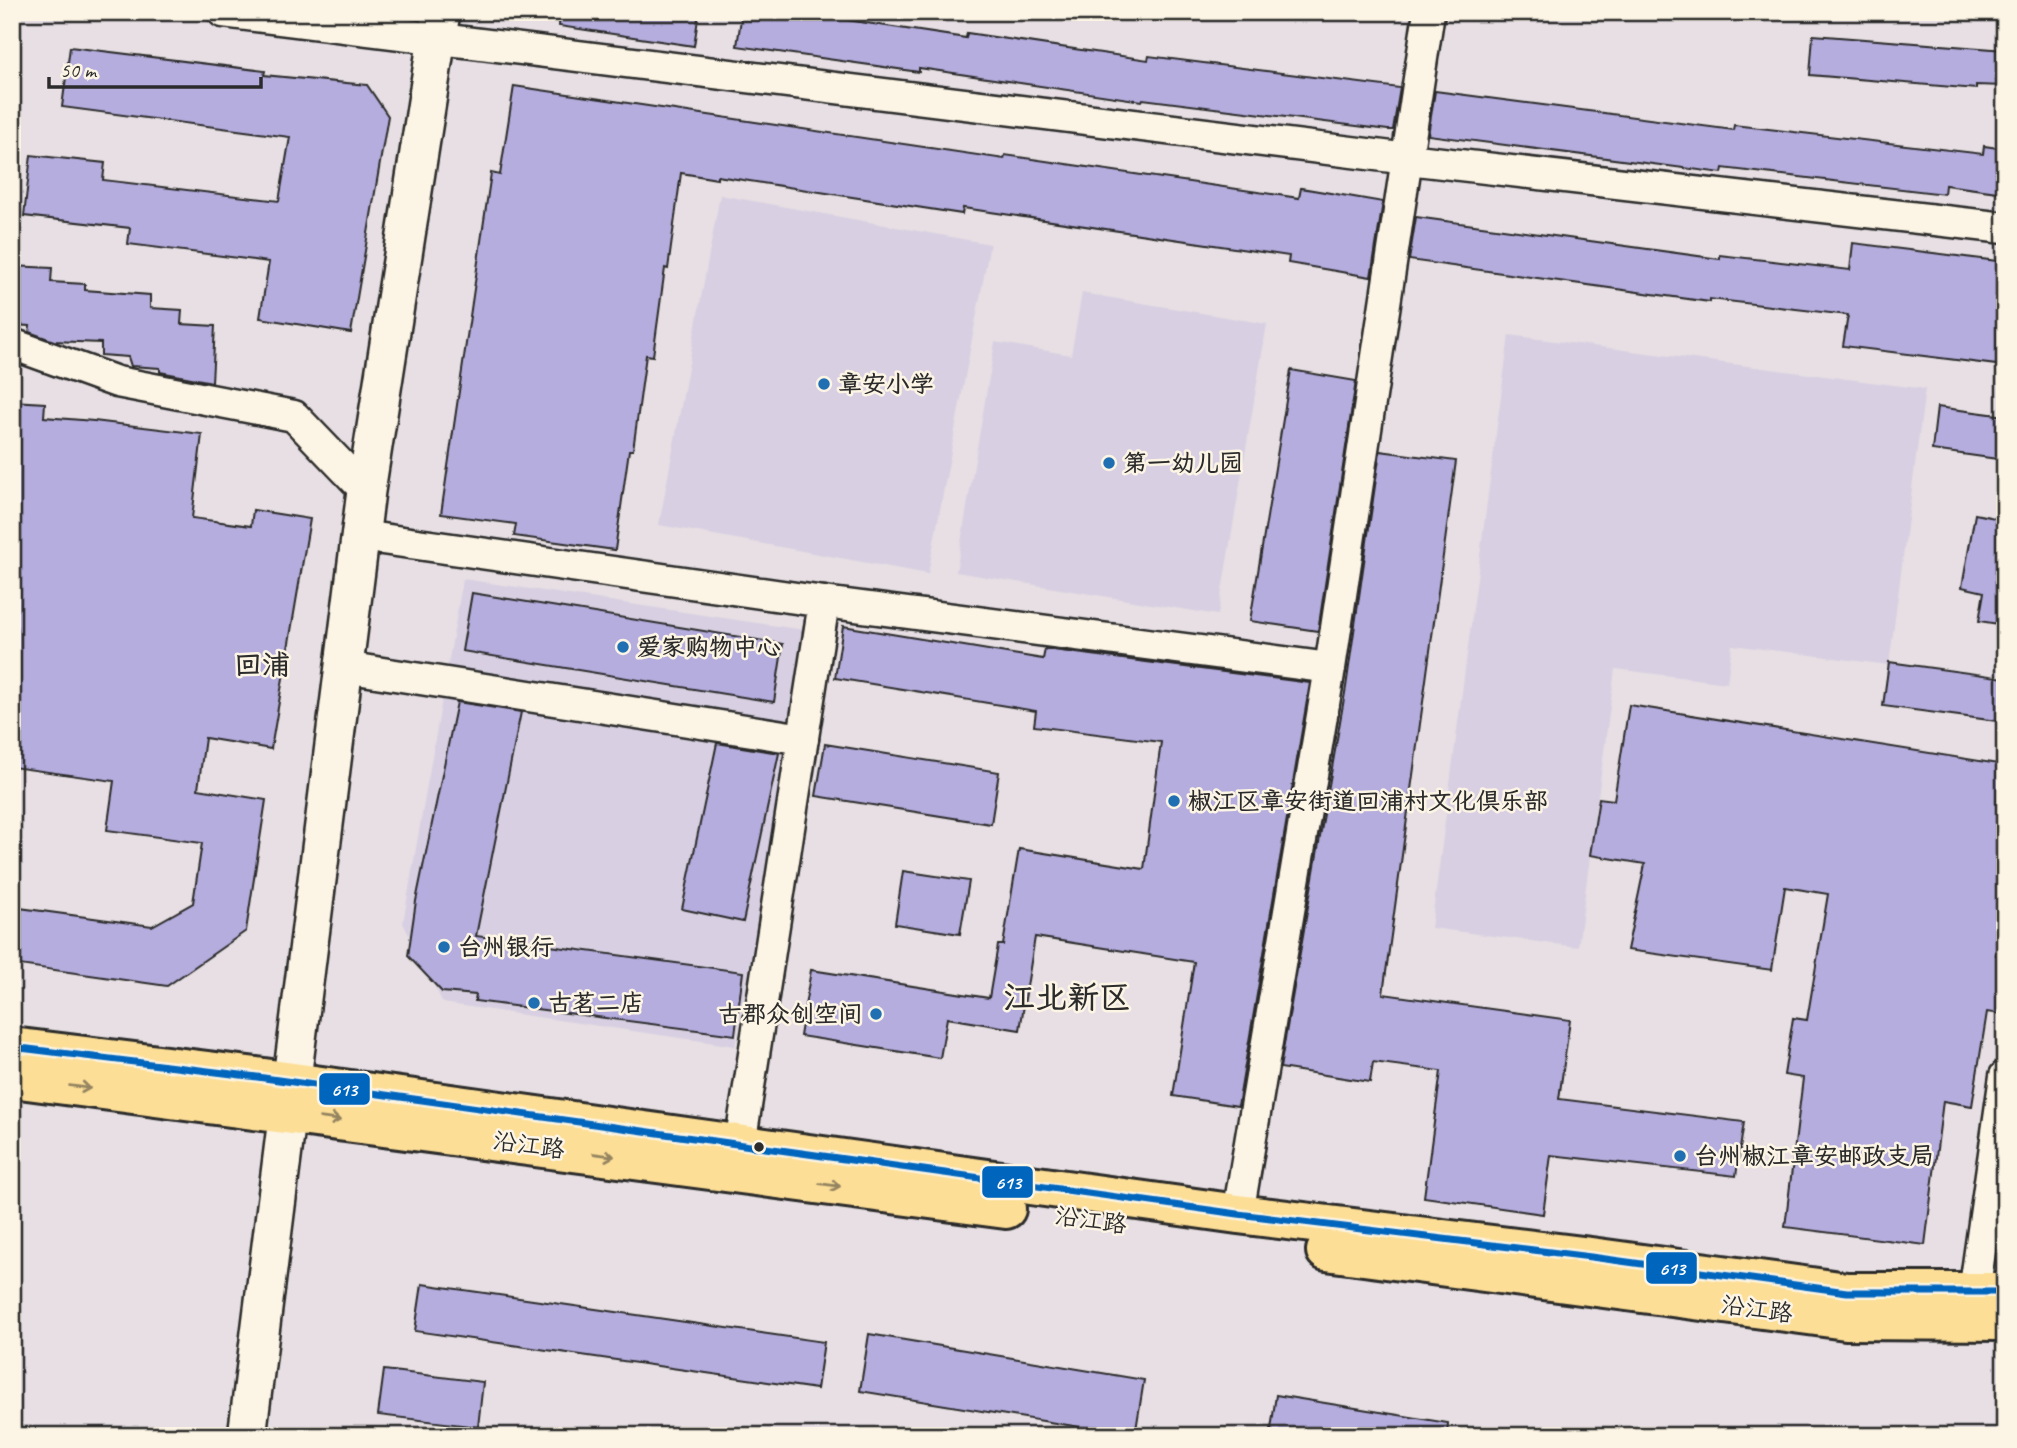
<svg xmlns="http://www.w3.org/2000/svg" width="2017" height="1448" viewBox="0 0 2017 1448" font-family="Caveat,'LXGW WenKai TC',sans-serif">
	<rect width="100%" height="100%" fill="#e7dfe3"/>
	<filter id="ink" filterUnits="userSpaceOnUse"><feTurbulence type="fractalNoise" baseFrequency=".0143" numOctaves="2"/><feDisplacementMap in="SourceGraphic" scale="14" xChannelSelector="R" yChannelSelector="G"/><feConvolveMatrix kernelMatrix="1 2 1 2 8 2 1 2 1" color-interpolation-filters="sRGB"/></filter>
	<g filter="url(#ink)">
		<g fill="#d8d0e2">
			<path d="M720,195l270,49 -62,330 -269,-49z"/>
			<path d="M1082,293l185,31 -49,291 -262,-43 39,-230 76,13z"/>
			<path d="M1509,335l416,54 -36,276 -157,-20 -5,38 -112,-14 -37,278 -147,-19z"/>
			<path d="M463,579l348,52 -76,415 -292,-43 -40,-80z"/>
		</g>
		<g fill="#b5adde" stroke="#2b2b2b" stroke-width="2">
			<path d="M560,12h139l-5,34 -135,-20z"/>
			<path d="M742,12h52l172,26 1,-5 181,27 1,-4 251,32 -7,42h-5l-245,-31 -1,2 -223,-33v4l-182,-26z"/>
			<path d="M1813,35l192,15v36l-29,-1v4l-166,-14z"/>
			<path d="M70,47l195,24 -1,4 103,10 21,31 -37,217 -91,-15 9,-56 -141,-18 2,-16 -106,-12 7,-61 74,8 -2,17 176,21 11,-64 -228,-30z"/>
			<path d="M514,86l490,73 1,-4 294,43 2,-10 82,14 -12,75 -83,-14 1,-7 -326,-48 -1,6 -245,-38v3l-36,-6 -13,96 -3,-1 -12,88 -7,-1 -13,95h-4l-14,100 -101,-14 2,-12 -75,-10 50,-341 9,2z"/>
			<path d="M1435,91l298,39 1,-5 249,29 1,-8 21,3v44l-60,-8 -1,9 -221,-26 -1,5 -294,-38z"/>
			<path d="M1416,217l304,42v-4l130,15 3,-27 152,19v104l-162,-20 5,-31 -138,-16v3l-301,-42z"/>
			<path d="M12,266l40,2 -1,14 34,2v6l65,5v13l32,2 -1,14 34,2 -3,56 -52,-10v-4l-29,-2 -3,-9 -27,-2v-12l-47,-2 -25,-9 1,-6 -18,-1z"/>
			<path d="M1291,370l65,11 -38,250 -68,-10z"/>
			<path d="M12,401l33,2 -1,14 50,4 108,13 -10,84 59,8 2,-16 57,9 -39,230 -66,-11 -7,51 68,11 -20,131 -79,55 -155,-22v-57l140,19 41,-23 9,-60 -95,-13 7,-49 -102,-14z"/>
			<path d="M1937,407l68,9v44l-73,-10z"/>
			<path d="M1380,451l76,10 -73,533 187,26 -11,79 185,23 -8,54 -185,-21 -8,59 -119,-17 17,-126 -68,-9 -3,20 -90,-14 66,-381z"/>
			<path d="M1975,514l30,6v105l-26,-4 5,-29 -22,-5z"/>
			<path d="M472,593l311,51 -9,58 -312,-51z"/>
			<path d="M843,626l200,33 2,-10 265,34 -72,423 -65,-10 21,-134 -159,-25 -15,93 -73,-12 -7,40 -140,-22 11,-66 178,28 9,-53h5l16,-96 125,20 17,-127 -127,-16 2,-15 -201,-33z"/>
			<path d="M1889,662l116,16v44l-122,-16z"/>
			<path d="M457,702l64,10 -45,224 267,36 -8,63 -260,-34 1,-6 -34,-3 -34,-36 8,-55z"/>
			<path d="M1629,705l376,60v138l-9,52 9,1v40l-3,18 -15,-2 -15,94 -29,-5 -18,144 -140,-18 18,-149 -19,-3 9,-57 14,2 21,-126 -43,-7 -13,83 -145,-20 18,-86 -55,-9 9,-57 15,2z"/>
			<path d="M717,743l62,10 -36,169 -61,-13z"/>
			<path d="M825,744l174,28 -8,52 -175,-28z"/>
			<path d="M903,871l66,10 -9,53 -65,-10z"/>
			<path d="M422,1284l402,58 -7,47 -402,-58z"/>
			<path d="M869,1334l275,46 -9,56 -275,-45z"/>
			<path d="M384,1370l99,12 -5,45 -100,-12z"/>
			<path d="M1276,1395l172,28 -1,13h-177z"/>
		</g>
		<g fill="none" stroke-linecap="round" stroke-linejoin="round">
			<g stroke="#2b2b2b" stroke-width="35">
				<g id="minor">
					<path d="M223,12l1185,147 597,69"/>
					<path d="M12,344l105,38 177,34 72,75"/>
					<path d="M361,536l463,66 506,66"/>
					<path d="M344,667l459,72"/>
					<path d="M740,1145l84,-543"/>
					<path d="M1238,1214l92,-546 99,-656"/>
					<path d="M1974,1293l31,-217"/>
				</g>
			</g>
			<g stroke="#2b2b2b" stroke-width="42">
				<path id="tertiary" d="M247,1436l119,-945 75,-479"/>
			</g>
			<g stroke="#2b2b2b" stroke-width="44">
				<g id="primary">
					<path d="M12,1047l245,30 981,137 353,43 256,35h158"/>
					<path d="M12,1078l994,131"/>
					<path d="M1326,1251l520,69 159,1"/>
				</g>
			</g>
			<use href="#minor" stroke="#fcf5e5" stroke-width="30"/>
			<use href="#tertiary" stroke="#fcf5e5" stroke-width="37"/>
			<use href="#primary" stroke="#fcde96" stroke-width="38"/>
			<g stroke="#fcf5e5" stroke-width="12">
				<path id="bus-1" d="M12,1047l245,30 981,137 353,43 256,35h158"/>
			</g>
			<use href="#bus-1" stroke="#0065bd" stroke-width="7"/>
		</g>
		<defs><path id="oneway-shaft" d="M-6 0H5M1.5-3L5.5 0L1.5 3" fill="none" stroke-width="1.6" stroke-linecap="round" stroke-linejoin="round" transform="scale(1.75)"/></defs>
		<g stroke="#948460">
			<use href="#oneway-shaft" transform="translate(80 1087) rotate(7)"/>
			<use href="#oneway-shaft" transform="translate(330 1119) rotate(8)"/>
			<use href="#oneway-shaft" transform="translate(604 1155) rotate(8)"/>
			<use href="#oneway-shaft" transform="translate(830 1185) rotate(8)"/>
		</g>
	</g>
	<g fill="#1f6fb2" stroke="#fcf5e5" stroke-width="2.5">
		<circle cx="824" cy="384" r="7"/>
		<circle cx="1109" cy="463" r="7"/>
		<circle cx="623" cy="647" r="7"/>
		<circle cx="1174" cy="801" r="7"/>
		<circle cx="444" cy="947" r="7"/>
		<circle cx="534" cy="1003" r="7"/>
		<circle cx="876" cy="1014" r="7"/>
		<circle cx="1680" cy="1156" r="7"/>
	</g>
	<circle fill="#2b2b2b" stroke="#fcf5e5" stroke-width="2.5" cx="759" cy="1147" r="6"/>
	<g text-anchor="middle" stroke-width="5" stroke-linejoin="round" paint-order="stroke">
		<g font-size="24" font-weight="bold" fill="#2b2b2b" stroke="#fcf5e5" text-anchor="start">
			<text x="838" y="392">章安小学</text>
			<text x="1123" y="471">第一幼儿园</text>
			<text x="637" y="655">爱家购物中心</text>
			<text x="1188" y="809">椒江区章安街道回浦村文化俱乐部</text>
			<text x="458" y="955">台州银行</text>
			<text x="548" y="1011">古茗二店</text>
			<text x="862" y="1022" text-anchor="end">古郡众创空间</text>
			<text x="1694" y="1164">台州椒江章安邮政支局</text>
		</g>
		<g font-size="24" fill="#2b2b2b" stroke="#fcf5e5">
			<text transform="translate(529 1145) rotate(8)" y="8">沿江路</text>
			<text transform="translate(1091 1220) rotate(8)" y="8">沿江路</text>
			<text transform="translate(1757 1309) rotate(8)" y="8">沿江路</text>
		</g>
		<g font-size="28" font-weight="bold" fill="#2b2b2b" stroke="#fcf5e5">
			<text x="262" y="674">回浦</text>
		</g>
		<g font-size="32" font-weight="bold" fill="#2b2b2b" stroke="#fcf5e5">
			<text x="1067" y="1008">江北新区</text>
		</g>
	</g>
	<g stroke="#fcf5e5" stroke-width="2.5">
		<rect x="318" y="1072" width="53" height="34" rx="7" fill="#0065bd"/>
		<rect x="981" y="1165" width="53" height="34" rx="7" fill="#0065bd"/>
		<rect x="1645" y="1251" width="53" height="34" rx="7" fill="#0065bd"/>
	</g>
	<g font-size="19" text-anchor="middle" font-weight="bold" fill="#fff">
		<text x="344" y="1096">613</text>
		<text x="1008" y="1189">613</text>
		<text x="1672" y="1275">613</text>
	</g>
	<rect width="2017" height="1448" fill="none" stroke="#fcf5e5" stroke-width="42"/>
	<rect x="21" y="21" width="1975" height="1406" fill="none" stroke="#2b2b2b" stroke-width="2.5" filter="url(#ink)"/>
	<path d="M49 77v10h212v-10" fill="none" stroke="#2b2b2b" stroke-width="3.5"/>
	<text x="60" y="77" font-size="21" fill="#2b2b2b" stroke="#fcf5e5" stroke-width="5" paint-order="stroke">50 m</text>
</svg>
